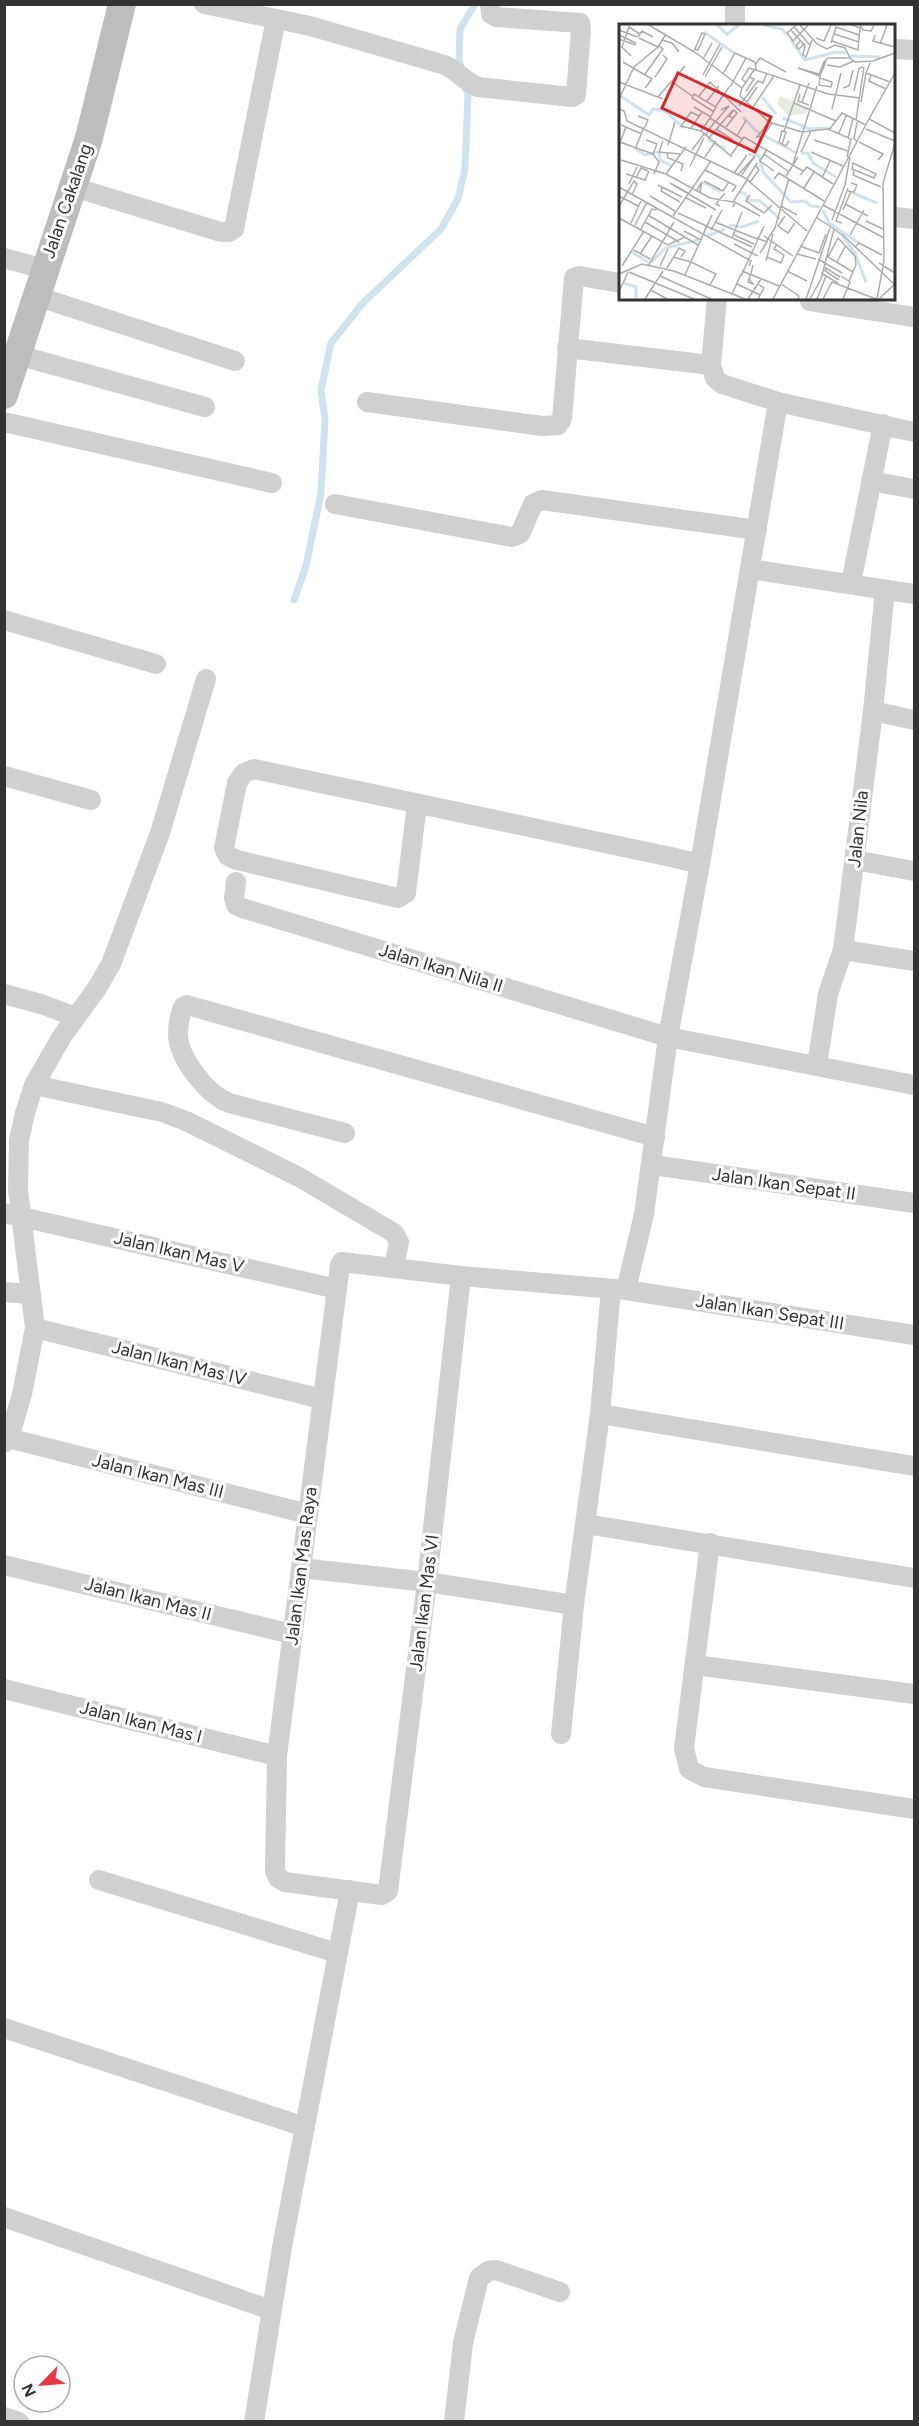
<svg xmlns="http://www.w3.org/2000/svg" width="919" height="2426" viewBox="0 0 919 2426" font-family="Figtree,sans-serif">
	<rect width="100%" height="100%" fill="#fff"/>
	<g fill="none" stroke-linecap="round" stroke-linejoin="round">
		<g stroke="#cfe2ee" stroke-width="7">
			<path d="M462,71l-3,-11 1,-31 15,-25"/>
			<path d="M294,600l12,-34 15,-73 4,-73 -4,-30 10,-47 32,-40 78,-74 17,-30 7,-31 3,-73 -3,-10"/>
		</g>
		<g stroke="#d0d0d0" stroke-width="20">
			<path d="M204,4l106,22 135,39c13,6 21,18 33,22l94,10 4,-2 5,-66 -1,-6 -84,-6 -5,-3 -1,-10"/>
			<path d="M735,26v-22"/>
			<path d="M894,49l20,1"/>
			<path d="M73,187l148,45h8l5,-3 42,-210"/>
			<path d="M894,217l20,2"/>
			<path d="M4,258l40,11"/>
			<path d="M36,296l199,65"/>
			<path d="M717,298l-6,67 4,13 7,6 56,18 136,30"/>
			<path d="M810,301l104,16"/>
			<path d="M567,348l144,17"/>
			<path d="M18,355l187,52"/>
			<path d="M367,402l175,24 16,-1 4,-6 12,-141 6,-2 40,7"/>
			<path d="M4,422l268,61"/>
			<path d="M871,481l43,8"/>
			<path d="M335,504l177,33 8,-3 13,-30 9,-4 215,30"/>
			<path d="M750,569l164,25"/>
			<path d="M851,583l32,-159"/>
			<path d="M4,620l152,44"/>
			<path d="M873,711l41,9"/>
			<path d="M4,776l87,24"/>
			<path d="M417,804l-11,89 -8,5 -161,-38 -9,-4 -4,-8 13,-65 7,-10 10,-4 417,88 29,7"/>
			<path d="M855,860l59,11"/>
			<path d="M236,882l-2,16 2,7 6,3 426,129 246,48"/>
			<path d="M843,950l71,11"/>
			<path d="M4,994l37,10 35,13"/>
			<path d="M817,1065l11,-71 15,-44 30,-239 12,-121"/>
			<path d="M34,1085l128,27 24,9 113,56 95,56 5,9 -5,25"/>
			<path d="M345,1133l-116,-30c-21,-8 -51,-45 -51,-69 0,-9 2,-19 5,-27l4,-2 468,132"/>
			<path d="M653,1165l261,38"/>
			<path d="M4,1213l333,76"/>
			<path d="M461,1276l-34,306 -39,309 -6,4 -97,-13 -7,-4 -3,-7 2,-115 63,-491 2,-3 119,14 165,14 288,45"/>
			<path d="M626,1290l18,-76 24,-177 32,-173 78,-462"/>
			<path d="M4,1292l26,2"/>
			<path d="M35,1328l287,71"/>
			<path d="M600,1414l314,52"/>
			<path d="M4,1437l304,77"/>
			<path d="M4,1443l5,-5 13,-44 13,-66 -17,-138 1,-50 6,-27 9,-28 27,-47 36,-50 14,-24 49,-131 46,-154"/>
			<path d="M586,1524l328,54"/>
			<path d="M710,1543l-26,205 5,21 15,8 210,32"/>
			<path d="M4,1565l288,69"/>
			<path d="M301,1568l126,14 147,23"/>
			<path d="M695,1665l219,29"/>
			<path d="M4,1689l273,67"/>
			<path d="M561,1734l13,-129 26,-191 11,-125"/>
			<path d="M99,1880l238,73"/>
			<path d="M4,2028l301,99"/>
			<path d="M4,2217l267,93"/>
			<path d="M4,2417l15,5"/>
			<path d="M254,2422l28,-175 68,-357"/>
			<path d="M454,2422l9,-79 16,-65 9,-7 8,-1 64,22"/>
		</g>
		<path stroke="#bdbdbd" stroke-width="28" d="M4,395l85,-257 33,-134"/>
	</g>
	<g text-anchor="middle" stroke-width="6" stroke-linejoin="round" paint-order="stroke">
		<g font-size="18" fill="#333" stroke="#fff">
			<text transform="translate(67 201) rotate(-71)" y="6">Jalan Cakalang</text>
			<text transform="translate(858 829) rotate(-84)" y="6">Jalan Nila</text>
			<text transform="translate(441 968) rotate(17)" y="6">Jalan Ikan Nila II</text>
			<text transform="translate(784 1184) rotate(8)" y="6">Jalan Ikan Sepat II</text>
			<text transform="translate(179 1252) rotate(13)" y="6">Jalan Ikan Mas V</text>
			<text transform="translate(770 1312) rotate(9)" y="6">Jalan Ikan Sepat III</text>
			<text transform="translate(179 1363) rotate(14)" y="6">Jalan Ikan Mas IV</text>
			<text transform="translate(158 1476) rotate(14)" y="6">Jalan Ikan Mas III</text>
			<text transform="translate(301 1566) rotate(-83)" y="6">Jalan Ikan Mas Raya</text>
			<text transform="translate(148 1599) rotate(14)" y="6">Jalan Ikan Mas II</text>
			<text transform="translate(424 1603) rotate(-83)" y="6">Jalan Ikan Mas VI</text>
			<text transform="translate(141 1722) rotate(14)" y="6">Jalan Ikan Mas I</text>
		</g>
	</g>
	<g transform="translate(619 24)">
		<rect width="276" height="276" fill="#fff"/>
		<path d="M161,72l28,12 -2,5 -17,3 -12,-12z" fill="#e6ecdf"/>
		<path fill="none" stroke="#cfe2ee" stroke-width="3" d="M98,1l10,9 12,-9M144,1l19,4 4,5M85,8l30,21M172,16l14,20 31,-8 10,1M231,32l30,1M0,71l30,20 4,-6 12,2 19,17M143,73l14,17M124,93l13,14 40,22M164,94l27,11 20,-1M89,116l18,9M15,124l11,7 14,-3 1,8 12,6M182,129h7l5,10 23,14M129,130l11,2 4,16 28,30 14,-1 6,5 9,1M84,158l18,10M121,168l6,2 1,6 13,1 20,18M234,169l24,10M204,186l6,13 30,20M110,201l13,2 17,-6M223,211l13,18 11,29M88,212l18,-7M13,228l16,10M32,238l15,-14 32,-8M5,259l12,4v12"/>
		<path fill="none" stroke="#adadad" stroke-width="1.5" d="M30,1l47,28 46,35 -2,8 29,26 33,10 26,-3 23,10 -4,18M177,1l-9,8 6,8 15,-16M181,1l17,19 10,5 8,-4 10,3 5,10h-22l-4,4 -5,12 -21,-6 22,8 6,-15M241,1l3,5 8,1 3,-6M175,3l16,18M0,6l18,7M172,6l14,16 -2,8M215,10l25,8M0,11l17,8M256,11l-2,6 22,6M19,13l4,-6 11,6M20,14l19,9M197,14l8,3 7,-16M0,15l17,6M43,16l10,3 7,9M181,17l-4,5 3,3 6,-6M213,17l26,9 2,-22 -8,-3M212,19l5,-16 23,8M261,20l7,-19M75,27l8,-18 3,1 -7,16 -3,-1M183,30l4,3 6,-17M12,32l-9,-9 7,-20 11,7M231,34l5,4 18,-1 22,-8M84,35l9,-16M4,38l29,17 -7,9M251,39l-4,10 24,9M137,40l4,-6 26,14M208,41l13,2 14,-6M276,49l-26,46 26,14M26,50l18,-25 -4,-3M104,50l12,-21 20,9 1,8 72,24 32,4M84,51l17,-31M252,51l-2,6 17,8M201,52l-1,9 12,2 1,-5 -12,-4M36,53l12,-18 -4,-4M86,53l17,-30M52,57l21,15M0,58l44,17M126,58l-3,-3 7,-11 7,2M111,63l16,-29M123,64l12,-18M224,64l6,-2 4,-16M127,67l8,-12 -4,-2M235,67l5,-23 4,-1M181,70l-2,7 11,4M80,72l11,-14 31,30M39,73l27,-31M0,75l15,-32 24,-20 8,-13M88,77l12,-15M128,78l10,-15M183,78l7,-19M242,78l5,-29M175,79l42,18M97,82l13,-19M120,82l19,-25 5,2 4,-10M75,83l17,10M134,83l21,-31M0,85l5,2 3,10 118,57 62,53M213,85l9,-36M19,92l10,4 -3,7M80,92l-8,-4 -10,14 20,5 31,26M91,94l32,21M237,96l8,-53M97,97l13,-15 -8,4M150,98l-12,15 6,-1 9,-13M238,98l-3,17 3,2M2,101l21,9M107,103l11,-14 -3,-3 -5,6 4,2M72,104l11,-16M97,105l17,11M247,105l29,12M210,106l13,-17 24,12M82,107l9,-13 6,-11 -22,-13 -2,4 22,14M165,107l16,-46M220,109l7,-17M86,112l10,-15M118,112l9,-16M229,114l5,-19M89,115l25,-29M27,116l11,4 -4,10M195,116l34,11M44,117l-4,11 21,2M1,118l33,12M240,118l24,12 -5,6M163,120l4,-12 -4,-1 -3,11 3,2 4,2 3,-5M0,121l7,-18M49,121l7,-23M17,123l8,-20M148,125l-7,12 14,10M73,126l12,-16M182,128l10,-21M192,128l32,14M48,129l1,5 15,6 -2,7M34,130l6,8 -5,12M145,130l25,18M112,131l13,-18 59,34M86,133l11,-16M2,136l45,14 44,24 23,4 14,-22M234,139l23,11 -2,4 -22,-9zM174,140l24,-78M71,142l14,-28M86,146l31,16 -4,6M235,146l-1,5 28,12M115,149l13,-18M7,150l19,6 4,-9M47,150l20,-27M119,151l17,-19 -14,20M181,151l7,-8 26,17M167,152l12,-19M17,154l5,-10 7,3M203,154l8,-17M128,155l10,-16M155,155l5,-6 45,28M85,157l19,10 6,-9M131,158l9,-12 -3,-4M10,160l8,-17M39,161l24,12M0,163l132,74 -2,5M43,163l-1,4 19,11M185,164l10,-16M78,166l5,-8 -2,10M229,167l6,1 3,-7 -6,-2M69,169l-18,-10 46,27M131,171l-4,6 18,12 8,-8M0,172l19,10M31,172l25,15M67,174l20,10M226,180l23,12M204,181l61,33M0,182l15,-25 3,3 -5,11M101,182l-4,-2 9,-11M162,182l16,9M114,183l2,-5 25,14M224,186l8,-19M59,189l74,34M29,191l50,30M54,192l38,-55M166,192l-7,10 10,7 7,-10M197,193l28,19 51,49M0,194l49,27 17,-8M213,196l13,-35 5,-28M247,197l17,8M26,198l34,20M96,198l42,17M12,199l10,-22M223,199l-6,-2 12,-33M16,201l12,-23M22,205l11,-20 5,1M92,206l11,-20M65,207l17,9M115,211l20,9M231,211l14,-25M145,212l29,20M113,214l10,-26M138,214l10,4 -7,11M147,218l9,-14 14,-50M115,220l24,12M181,222l19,7 7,-19M236,223l4,-4 23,12M15,226l16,9M21,230l12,-18M178,230l19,5M54,233l18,5M148,233l14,6 3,-8 -10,-6 3,-5M199,235l24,14M147,237l7,-27M72,238l25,12 -6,11M218,238l9,-17M207,239l-2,4 16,10M260,239l16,10M3,242l22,-35M29,242l26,-44M41,242l8,-17M48,244l12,-20 6,3 -4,6M207,244l-1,3 14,9M123,247l37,15M168,247l20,10M10,248l65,27M202,249l17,10M0,250l23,-10 32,7 71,28M66,251l27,-60 -8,17M41,252l51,23M122,252l23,-50M222,252l9,6 -7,17M130,255l4,5 -5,-2 3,-9 2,-8M230,257l7,-16 -1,-9 -17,-18 -10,19 25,15M118,260l23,11M139,260l6,4 -6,11M162,260l18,12 -1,3M32,266l16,9M0,268l9,-20M113,270l9,-20M26,275l18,-28M129,275l13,-20M154,275l96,-180M187,275l24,-71M191,275l11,-20 13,-50M198,275l9,-23M204,275l9,-17 44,17M258,275l7,-38 -1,-78 12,-40M260,275l16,-15"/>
		<path fill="#d62828" fill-opacity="0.15" stroke="#d62828" stroke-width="3" d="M59,49l93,44 -16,35 -93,-44z"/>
		<rect width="276" height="276" fill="none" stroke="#333" stroke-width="3"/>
	</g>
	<rect width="919" height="2426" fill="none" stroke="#333333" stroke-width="12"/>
	<g transform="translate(42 2384) rotate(245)"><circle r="28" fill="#ffffff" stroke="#adadad" stroke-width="1.5"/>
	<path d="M0-4.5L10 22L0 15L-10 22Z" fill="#e63946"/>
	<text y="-9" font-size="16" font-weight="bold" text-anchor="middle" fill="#333333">N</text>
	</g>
</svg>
